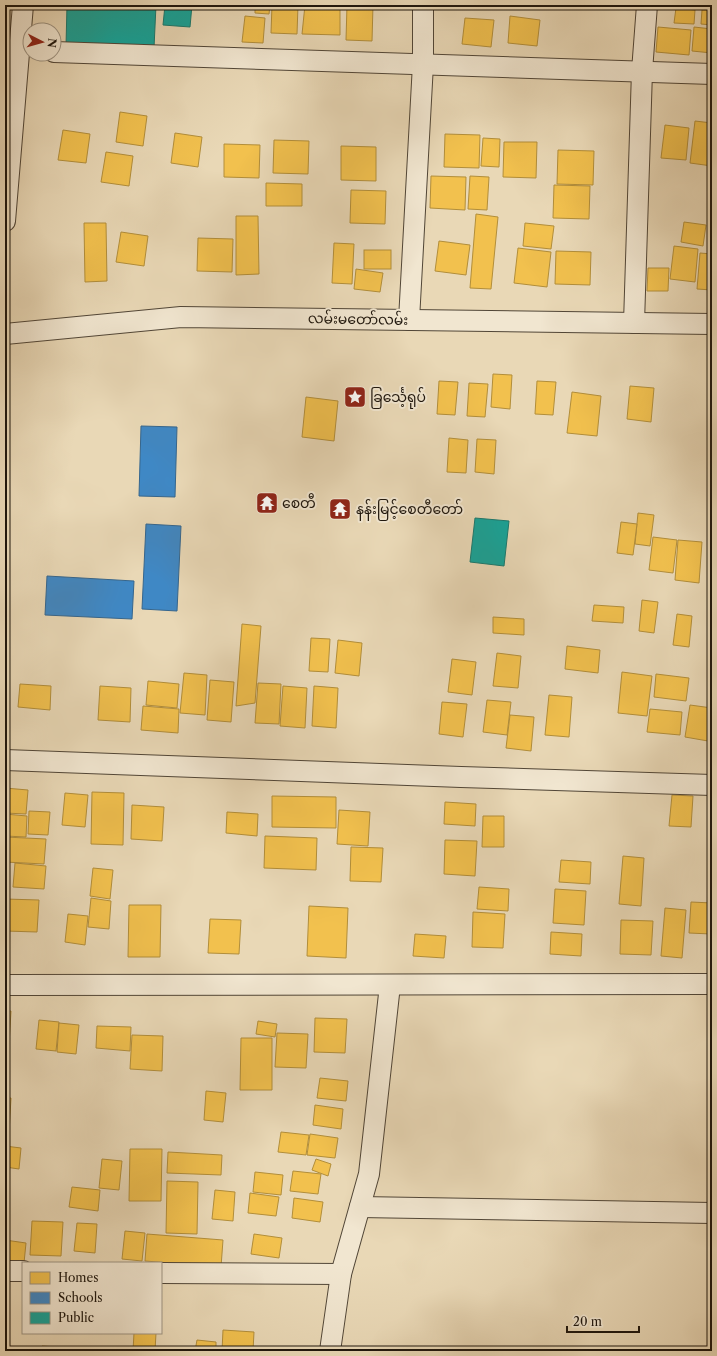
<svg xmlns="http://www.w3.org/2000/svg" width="717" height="1356" viewBox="0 0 717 1356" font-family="'Libre Caslon Text','Noto Sans Myanmar',serif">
	<rect width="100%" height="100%" fill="#e9d8b6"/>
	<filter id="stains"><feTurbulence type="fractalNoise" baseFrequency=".005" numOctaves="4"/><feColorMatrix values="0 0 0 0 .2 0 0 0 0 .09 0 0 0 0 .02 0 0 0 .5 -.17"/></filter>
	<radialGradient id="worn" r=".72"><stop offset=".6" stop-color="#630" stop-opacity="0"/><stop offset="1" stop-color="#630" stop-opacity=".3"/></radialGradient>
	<g fill="#f2c14e" stroke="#b28e3a">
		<path d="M255,5h15l-1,9 -14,-1z"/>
		<path d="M272,5h26l-1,29 -26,-1z"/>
		<path d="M305,5h35v30l-38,-1z"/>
		<path d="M347,5h26l-1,36 -26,-1z"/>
		<path d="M676,8l19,2 -1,14 -20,-1z"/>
		<path d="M702,10h10v15l-11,-1z"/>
		<path d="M245,16l20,2 -2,25 -21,-1z"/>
		<path d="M510,16l30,4 -3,26 -29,-3z"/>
		<path d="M465,18l29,2 -3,27 -29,-3z"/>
		<path d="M658,27l33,3 -2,25 -33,-3z"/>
		<path d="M694,27l18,2v24l-20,-2z"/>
		<path d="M120,112l27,4 -4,30 -27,-4z"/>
		<path d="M695,121l17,2v43l-22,-3z"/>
		<path d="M665,125l24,3 -3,32 -25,-2z"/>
		<path d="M63,130l27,4 -4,29 -28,-3z"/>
		<path d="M175,133l27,4 -4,30 -27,-4z"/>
		<path d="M445,134l35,1 -1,33 -35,-1z"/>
		<path d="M483,138l17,1 -1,28 -18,-1z"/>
		<path d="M274,140l35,1 -1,33 -35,-1z"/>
		<path d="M504,142h33l-1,36 -33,-1z"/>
		<path d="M224,144l36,1 -1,33 -35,-1z"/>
		<path d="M341,146l35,1v34l-35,-1z"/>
		<path d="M558,150l36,1 -1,34 -36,-1z"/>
		<path d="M106,152l27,4 -4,30 -28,-4z"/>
		<path d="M431,176l35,1 -1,33 -35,-2z"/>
		<path d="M470,176l19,1 -2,33 -19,-1z"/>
		<path d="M266,183l36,1v22h-36z"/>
		<path d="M554,185l36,1 -1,33 -36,-1z"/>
		<path d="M351,190l35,1 -1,33 -35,-1z"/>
		<path d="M476,214l22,3 -7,72 -21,-1z"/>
		<path d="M236,216h22l1,58 -23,1z"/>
		<path d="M684,222l22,3 -3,21 -22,-4z"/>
		<path d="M84,223h22l1,58 -22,1z"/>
		<path d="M525,223l29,3 -3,23 -28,-3z"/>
		<path d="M121,232l27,4 -4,30 -28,-4z"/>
		<path d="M198,238l35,1 -1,33 -35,-1z"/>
		<path d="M439,241l31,4 -4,30 -31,-4z"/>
		<path d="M334,243l20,1 -2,40 -20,-1z"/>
		<path d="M674,246l24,3 -3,33 -25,-3z"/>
		<path d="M518,248l33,4 -4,35 -33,-4z"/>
		<rect x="364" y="250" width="27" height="19"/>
		<path d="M556,251l35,1 -1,33 -35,-1z"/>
		<path d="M700,253l12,1v36l-15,-1z"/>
		<path d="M648,268h21l-1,23h-21z"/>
		<path d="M356,269l27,4 -3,19 -26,-3z"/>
		<path d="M493,374l19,1 -2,34 -19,-2z"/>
		<path d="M439,381l19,1 -3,33 -18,-1z"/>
		<path d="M537,381l19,1 -3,33 -18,-1z"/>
		<path d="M469,383l19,1 -3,33 -18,-1z"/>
		<path d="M630,386l24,2 -3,34 -24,-3z"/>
		<path d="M572,392l29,4 -4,40 -30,-3z"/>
		<path d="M711,392l1,1v24h-4z"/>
		<path d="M306,397l32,4 -4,40 -32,-4z"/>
		<path d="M449,438l19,2 -2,33 -19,-1z"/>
		<path d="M477,439l19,1 -2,34 -19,-2z"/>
		<path d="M638,513l16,2 -4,31 -15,-2z"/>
		<path d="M621,522l16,2 -4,31 -16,-2z"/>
		<path d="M653,537l24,3 -4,33 -24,-3z"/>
		<path d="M678,540l24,2 -3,41 -24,-3z"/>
		<path d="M642,600l16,2 -4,31 -15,-2z"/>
		<path d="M594,605l30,2 -1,16 -31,-2z"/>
		<path d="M677,614l15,2 -3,31 -16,-2z"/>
		<path d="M493,617l31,2v16l-31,-2z"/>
		<path d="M242,624l19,2 -6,77 -19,3z"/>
		<path d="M311,638l19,1 -2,33 -19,-1z"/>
		<path d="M338,640l24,3 -3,33 -24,-3z"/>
		<path d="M567,646l33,4 -2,23 -33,-4z"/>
		<path d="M497,653l24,3 -3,32 -25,-2z"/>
		<path d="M452,659l24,3 -4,33 -24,-3z"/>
		<path d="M622,672l30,4 -5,40 -29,-3z"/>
		<path d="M184,673l23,2 -2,40 -25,-2z"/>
		<path d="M656,674l33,4 -3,23 -32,-4z"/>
		<path d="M210,680l24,2 -3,40 -24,-2z"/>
		<path d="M148,681l31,3 -2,24 -31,-3z"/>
		<path d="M258,683l23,1 -2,40 -24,-1z"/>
		<path d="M20,684l31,2 -1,24 -32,-3z"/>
		<path d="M100,686l31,2 -1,34 -32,-2z"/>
		<path d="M283,686l24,2 -2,40 -25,-2z"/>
		<path d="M314,686l24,2 -2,40 -24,-2z"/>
		<path d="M549,695l23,2 -3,40 -24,-2z"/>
		<path d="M487,700l24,2 -4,33 -24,-3z"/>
		<path d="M442,702l25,2 -4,33 -24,-3z"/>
		<path d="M690,705l22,3 -4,33 -23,-4z"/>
		<path d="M143,706l36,3 -1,24 -37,-3z"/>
		<path d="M650,709l32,3 -2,23 -33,-3z"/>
		<path d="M510,715l24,2 -3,34 -25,-3z"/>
		<path d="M5,788l23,2 -2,24 -21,-1z"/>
		<path d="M92,792l32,1 -1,52 -32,-1z"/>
		<path d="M65,793l23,2 -3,32 -23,-2z"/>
		<path d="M672,795l21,1 -2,31 -22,-1z"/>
		<path d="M272,796l64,1v31l-64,-1z"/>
		<path d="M445,802l31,2 -1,22 -31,-2z"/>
		<path d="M132,805l32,2 -2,34 -31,-2z"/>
		<path d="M339,810l31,2 -2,34 -31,-2z"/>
		<path d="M29,811l21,1 -2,23 -20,-1z"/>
		<path d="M227,812l31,2 -1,22 -31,-3z"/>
		<path d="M5,814l22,2 -1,21 -21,-1z"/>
		<path d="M483,816h21v31h-22z"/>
		<path d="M265,836l52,2 -1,32 -52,-2z"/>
		<path d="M5,837l41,2 -2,25 -39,-2z"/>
		<path d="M445,840l32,1 -2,35 -31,-2z"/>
		<path d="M351,847l32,1 -2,34 -31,-1z"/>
		<path d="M623,856l21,2 -3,48 -22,-2z"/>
		<path d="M561,860l30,2 -1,22 -31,-2z"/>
		<path d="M15,863l31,3 -2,23 -31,-2z"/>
		<path d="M93,868l20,2 -3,29 -20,-3z"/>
		<path d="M479,887l30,2 -1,22 -31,-2z"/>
		<path d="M555,889l31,2 -2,34 -31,-2z"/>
		<path d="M91,898l20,3 -2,28 -21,-2z"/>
		<path d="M5,899l34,1 -2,32 -32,-1z"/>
		<path d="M691,902l21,1 -1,31 -22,-1z"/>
		<path d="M129,905h32l-1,52h-32z"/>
		<path d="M309,906l39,2 -2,50 -39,-2z"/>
		<path d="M665,908l21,2 -4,48 -21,-2z"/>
		<path d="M473,912l32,2 -2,34 -31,-1z"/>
		<path d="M68,914l20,2 -3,29 -20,-3z"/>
		<path d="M210,919l31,1 -2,34 -31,-1z"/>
		<path d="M621,920l32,1 -2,34 -31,-1z"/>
		<path d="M551,932l31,2 -1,22 -31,-2z"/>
		<path d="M415,934l31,2 -2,22 -31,-2z"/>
		<path d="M5,1011h6l-2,34h-4z"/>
		<path d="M315,1018l32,1 -2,34 -31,-1z"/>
		<path d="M39,1020l20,2 -3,29 -20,-2z"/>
		<path d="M258,1021l19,3 -2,13 -19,-3z"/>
		<path d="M59,1023l20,2 -3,29 -19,-2z"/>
		<path d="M97,1026l34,1 -1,24 -34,-3z"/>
		<path d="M277,1033l31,1 -2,34 -31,-1z"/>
		<path d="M132,1035l31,1 -1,35 -32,-2z"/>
		<path d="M241,1038h31v52h-32z"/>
		<path d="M320,1078l28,3 -2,20 -29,-3z"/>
		<path d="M206,1091l20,2 -3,29 -19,-2z"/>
		<path d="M5,1098h6l-2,35 -4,-1z"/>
		<path d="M315,1105l28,4 -2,20 -28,-4z"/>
		<path d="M281,1132l28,3 -3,20 -28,-3z"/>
		<path d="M310,1134l28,4 -3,20 -28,-3z"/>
		<path d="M5,1146l16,2 -2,21 -14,-2z"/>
		<path d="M130,1149h32l-1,52h-32z"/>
		<path d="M168,1152l54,3 -1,20 -54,-2z"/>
		<path d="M102,1159l20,2 -3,29 -20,-2z"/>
		<path d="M316,1159l15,5 -3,12 -16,-6z"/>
		<path d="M293,1171l28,3 -3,20 -28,-3z"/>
		<path d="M255,1172l28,3 -2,20 -28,-3z"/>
		<path d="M167,1181l31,1 -1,52 -31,-1z"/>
		<path d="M72,1187l28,3 -2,21 -29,-4z"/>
		<path d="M215,1190l20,2 -2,29 -21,-2z"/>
		<path d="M250,1193l29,4 -3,19 -28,-3z"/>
		<path d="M294,1198l29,4 -3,20 -28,-4z"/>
		<path d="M32,1221l31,1 -2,34 -31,-1z"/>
		<path d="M77,1223l20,1 -2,29 -21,-2z"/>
		<path d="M125,1231l20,2 -3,28 -20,-2z"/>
		<path d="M147,1234l76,6 -2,27 -76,-6z"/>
		<path d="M254,1234l28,4 -3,20 -28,-4z"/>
		<path d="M5,1240l21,3 -2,20 -19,-2z"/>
		<path d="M223,1330l31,2 -1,19h-31z"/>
		<path d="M134,1333h22l-1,18h-22z"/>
		<path d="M197,1340l19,2v9h-21z"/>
		<path d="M42,1346l31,2v3h-31z"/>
		<path d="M83,1348l32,2v1h-32z"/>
	</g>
	<g fill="#3f88c5" stroke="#35668e">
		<path d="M141,426l36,1 -2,70 -36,-1z"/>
		<path d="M146,524l35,2 -4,85 -35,-2z"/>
		<path d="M47,576l87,5 -2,38 -87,-4z"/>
	</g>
	<g fill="#17a398" stroke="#19796e">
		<path d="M67,5h89l-2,43 -88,-2z"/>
		<path d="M165,5h27l-2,22 -27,-2z"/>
		<path d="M475,518l34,3 -5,45 -34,-4z"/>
	</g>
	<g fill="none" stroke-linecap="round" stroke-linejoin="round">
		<g stroke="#514637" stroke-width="22">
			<g id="minor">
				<path d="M54,52l658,22"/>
				<path d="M5,221l18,-216"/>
				<path d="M409,320l14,-256v-59"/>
				<path d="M634,323l8,-252 5,-66"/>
				<path d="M5,334l176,-17 531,7"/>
				<path d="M5,760l456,17 251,8"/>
				<path d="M5,985l707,-1"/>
				<path d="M360,1207l352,6"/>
				<path d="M5,1271h18"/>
				<path d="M161,1273l180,1"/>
				<path d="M330,1351l11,-77 28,-100 21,-189"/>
			</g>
		</g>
		<use href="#minor" stroke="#f1e6d0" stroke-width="20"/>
	</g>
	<defs>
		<g id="sight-square" transform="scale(1.15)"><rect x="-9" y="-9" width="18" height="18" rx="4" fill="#8f2418" stroke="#f1e6d0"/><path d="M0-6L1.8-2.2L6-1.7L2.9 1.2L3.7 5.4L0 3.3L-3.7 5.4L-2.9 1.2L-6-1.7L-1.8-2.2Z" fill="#fff"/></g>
		<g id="temple-square" transform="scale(1.15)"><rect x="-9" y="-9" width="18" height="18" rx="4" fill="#8f2418" stroke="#f1e6d0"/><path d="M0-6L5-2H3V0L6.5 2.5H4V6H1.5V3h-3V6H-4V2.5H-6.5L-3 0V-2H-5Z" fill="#fff"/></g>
	</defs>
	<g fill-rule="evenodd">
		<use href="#sight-square" x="355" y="397"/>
		<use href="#temple-square" x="267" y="503"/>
		<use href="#temple-square" x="340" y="509"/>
	</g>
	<g text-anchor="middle" stroke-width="4" stroke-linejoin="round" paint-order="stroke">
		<g font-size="14" fill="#1e160d" stroke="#f1e6d0">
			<text transform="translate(358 319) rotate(1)" y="5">လမ်းမတော်လမ်း</text>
		</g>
		<g font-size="14" fill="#1e160d" stroke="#f1e6d0" text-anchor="start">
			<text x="370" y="402">ခြင်္သေ့ရုပ်</text>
			<text x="282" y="508">စေတီ</text>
			<text x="356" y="514">နန်းမြင့်စေတီတော်</text>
		</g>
	</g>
	<rect width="717" height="1356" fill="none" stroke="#e9d8b6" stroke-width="20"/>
	<rect x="6" y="6" width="705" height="1344" fill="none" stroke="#1e160d" stroke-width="2"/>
	<rect x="10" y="10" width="697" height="1336" fill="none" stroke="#1e160d"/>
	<rect x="22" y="1262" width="140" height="72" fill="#f1e6d0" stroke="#9d9382"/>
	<rect x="30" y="1272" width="20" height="12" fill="#f2c14e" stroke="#9d9382"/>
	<text x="58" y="1282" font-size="12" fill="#1e160d">Homes</text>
	<rect x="30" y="1292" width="20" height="12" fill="#3f88c5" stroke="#9d9382"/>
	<text x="58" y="1302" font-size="12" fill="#1e160d">Schools</text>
	<rect x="30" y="1312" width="20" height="12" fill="#17a398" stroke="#9d9382"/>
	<text x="58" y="1322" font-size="12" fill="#1e160d">Public</text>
	<g transform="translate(42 42) rotate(96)"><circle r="19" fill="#f1e6d0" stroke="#9d9382"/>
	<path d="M0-3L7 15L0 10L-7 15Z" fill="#8f2418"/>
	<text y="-6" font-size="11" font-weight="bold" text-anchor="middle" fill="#1e160d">N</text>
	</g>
	<path d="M567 1326v6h72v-6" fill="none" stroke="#1e160d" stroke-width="2"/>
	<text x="573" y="1326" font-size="12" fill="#1e160d" stroke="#f1e6d0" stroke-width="3" paint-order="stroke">20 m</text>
	<rect width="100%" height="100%" filter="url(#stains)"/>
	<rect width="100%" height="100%" fill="url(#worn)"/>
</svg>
